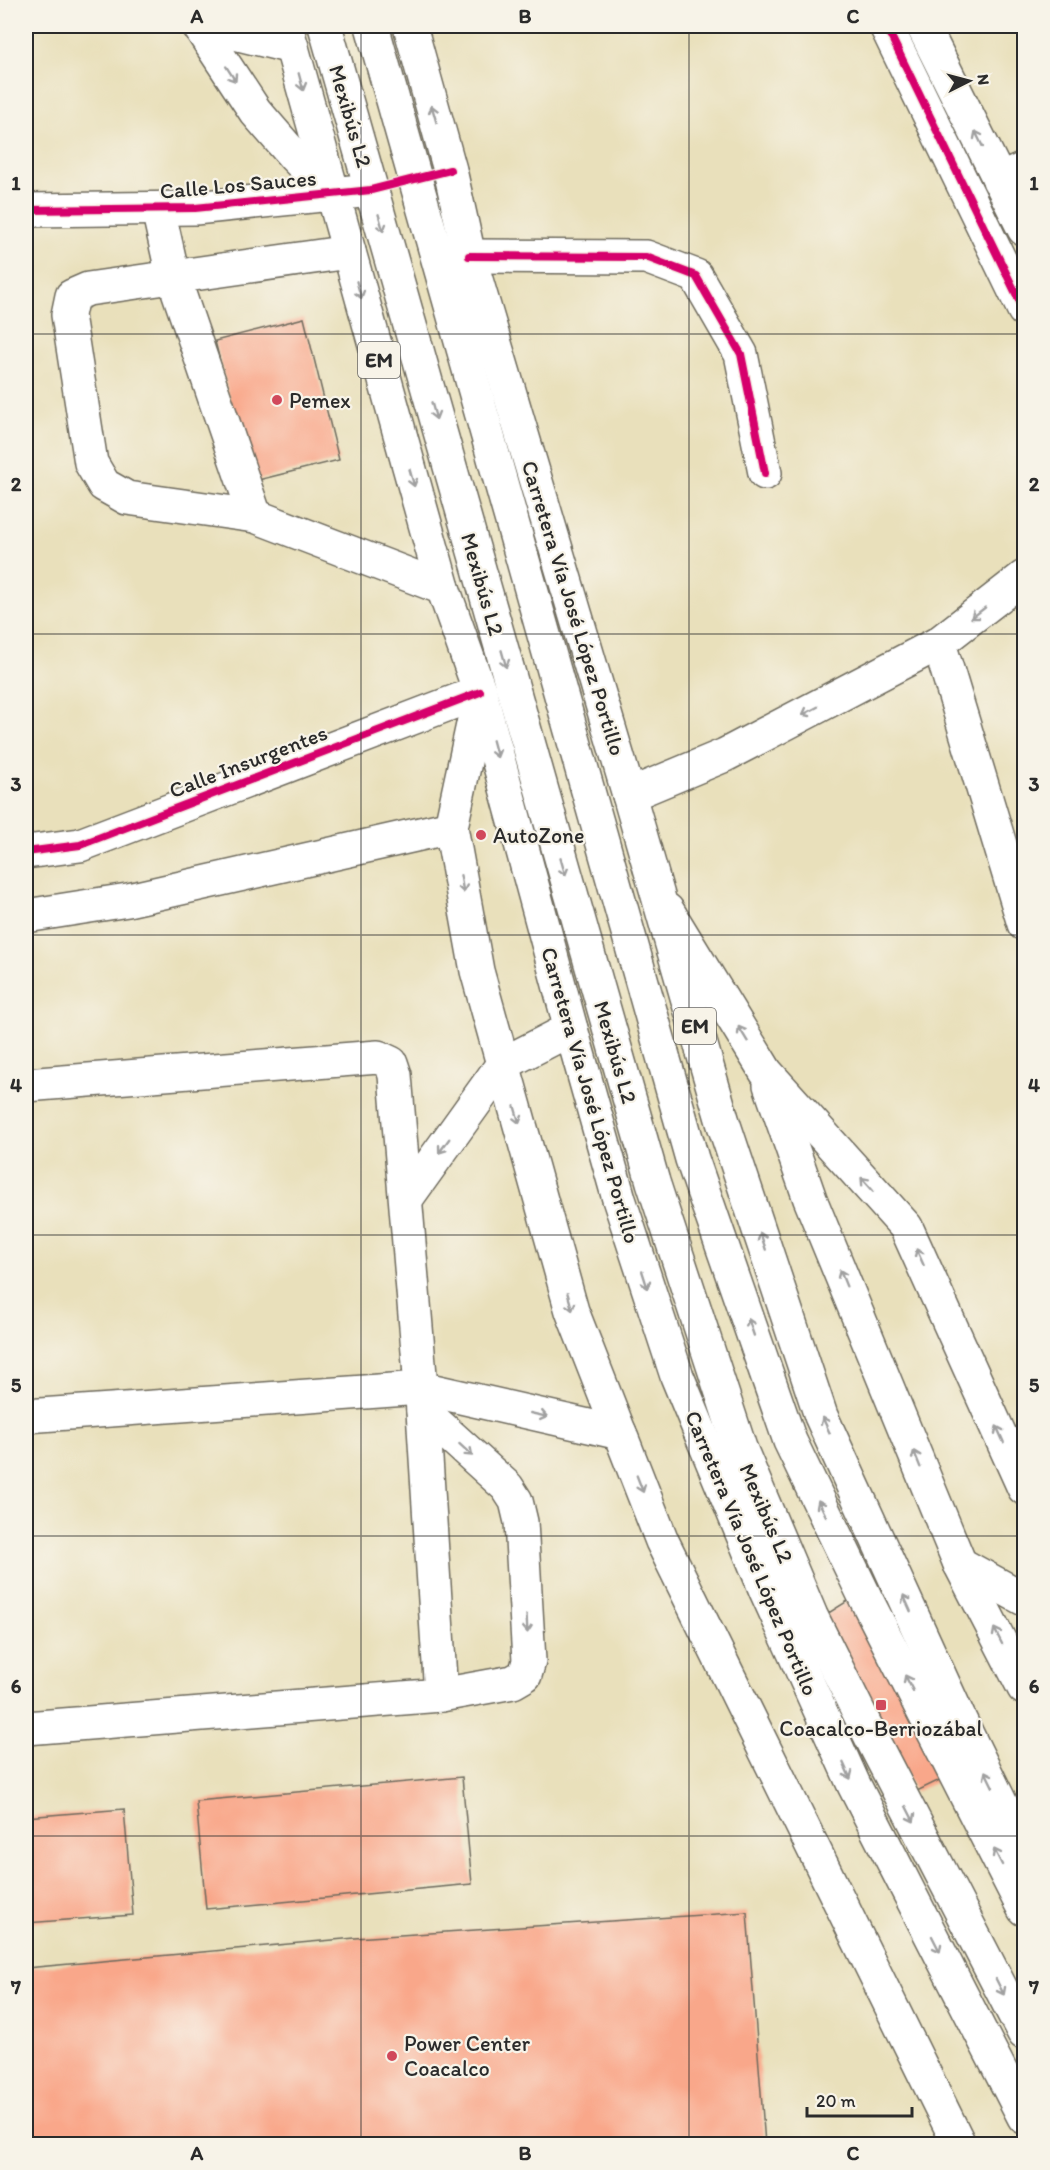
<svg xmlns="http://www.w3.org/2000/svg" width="1050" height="2170" viewBox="0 0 1050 2170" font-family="Itim,sans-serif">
	<rect width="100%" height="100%" fill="#f7f3e8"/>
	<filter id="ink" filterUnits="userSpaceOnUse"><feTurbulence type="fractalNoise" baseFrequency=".0167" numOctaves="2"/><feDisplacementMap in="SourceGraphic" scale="12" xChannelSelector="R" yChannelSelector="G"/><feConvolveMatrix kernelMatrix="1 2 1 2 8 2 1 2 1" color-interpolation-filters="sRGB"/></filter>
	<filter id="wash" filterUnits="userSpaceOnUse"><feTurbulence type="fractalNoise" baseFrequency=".008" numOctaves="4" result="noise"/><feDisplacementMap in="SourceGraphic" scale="24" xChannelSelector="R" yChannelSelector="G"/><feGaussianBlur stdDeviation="1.35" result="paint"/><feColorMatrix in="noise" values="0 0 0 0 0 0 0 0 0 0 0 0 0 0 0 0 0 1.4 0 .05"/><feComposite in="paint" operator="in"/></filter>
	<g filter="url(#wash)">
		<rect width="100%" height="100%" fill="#e9e0bb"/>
		<g id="blocks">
			<g fill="#f9a78a">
				<path d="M304,318l35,142 -89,22 -35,-141z"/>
				<path d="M854,1597l92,180 -31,15 -93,-175z"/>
				<path d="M462,1777l10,107 -266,25 -10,-108z"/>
				<path d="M124,1809l9,106 -107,8v-106z"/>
				<path d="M747,1912l18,232h-739v-176l329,-30z"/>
			</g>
		</g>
	</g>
	<g filter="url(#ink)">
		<use href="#blocks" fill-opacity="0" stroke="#6e6a5d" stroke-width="1.5"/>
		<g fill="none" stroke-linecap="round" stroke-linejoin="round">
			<g stroke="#6e6a5d" stroke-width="36">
				<g id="minor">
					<path d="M199,26l56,85 39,45 38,38"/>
					<path d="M206,26l86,21"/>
					<path d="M325,26l328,1156 87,266 71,168 63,127 150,290"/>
					<path d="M372,26l320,1133 98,282 76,158 158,310"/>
					<path d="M886,26l138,284"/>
					<path d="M923,26l101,203"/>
					<path d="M999,180l25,-11"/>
					<path d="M158,209l15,67 82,240"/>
					<path d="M26,210l169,-2 166,-17"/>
					<path d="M349,252l-261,37 -16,7 -4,19 23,148 13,22 23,13 128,18 188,72"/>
					<path d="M469,256l177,1 50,19 45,78 24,119"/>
					<path d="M939,643l85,281"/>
					<path d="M480,692l-29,135 26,144 95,340 90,230 297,603"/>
					<path d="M629,795l96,-40 214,-112 85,-66"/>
					<path d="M26,852l54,-7 400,-153"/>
					<path d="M667,910l99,162 140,155 118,261"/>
					<path d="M26,916l102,-16 323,-73"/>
					<path d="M26,1085l352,-28 13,6 4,12 28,336 18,284"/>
					<path d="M770,1085l40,114 138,336 12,29 64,124"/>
					<path d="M406,1199l97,-135 68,-35"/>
					<path d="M26,1416l395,-28 199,45"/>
					<path d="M960,1564l64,35"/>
					<path d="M26,1728l415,-33 72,-13 12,-7 4,-14 -8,-139 -5,-21 -9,-14 -84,-76"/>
				</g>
			</g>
			<g stroke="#6e6a5d" stroke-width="36">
				<g id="major">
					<path d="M286,26l157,562 37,104 91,337 48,170 58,177 89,215 88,194 170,332"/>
					<path d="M410,26l40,144 19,86 160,539 94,327 98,294 138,302 65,133"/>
				</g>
			</g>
			<use href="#minor" stroke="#fff" stroke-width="33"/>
			<use href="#major" stroke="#fff" stroke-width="33"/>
			<g stroke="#f7f3e8" stroke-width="11">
				<g id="cycleway">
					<path d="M886,26l138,284"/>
					<path d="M26,210l169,-2 176,-18 79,-20"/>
					<path d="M469,256l177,1 50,19 45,78 24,119"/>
					<path d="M26,852l54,-7 400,-153"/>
				</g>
			</g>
			<use href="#cycleway" stroke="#d6006c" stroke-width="8"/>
		</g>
		<defs><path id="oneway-shaft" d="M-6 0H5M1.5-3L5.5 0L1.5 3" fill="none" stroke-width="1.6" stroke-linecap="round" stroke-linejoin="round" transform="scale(1.5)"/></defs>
		<g stroke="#a0a0a0">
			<use href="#oneway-shaft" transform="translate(231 74) rotate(57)"/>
			<use href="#oneway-shaft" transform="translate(301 82) rotate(75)"/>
			<use href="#oneway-shaft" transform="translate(434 114) rotate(-106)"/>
			<use href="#oneway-shaft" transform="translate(979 139) rotate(-116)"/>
			<use href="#oneway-shaft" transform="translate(381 223) rotate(74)"/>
			<use href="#oneway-shaft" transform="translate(359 290) rotate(74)"/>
			<use href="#oneway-shaft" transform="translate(434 411) rotate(74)"/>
			<use href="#oneway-shaft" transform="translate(412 478) rotate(74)"/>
			<use href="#oneway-shaft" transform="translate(978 613) rotate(142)"/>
			<use href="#oneway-shaft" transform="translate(504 659) rotate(74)"/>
			<use href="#oneway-shaft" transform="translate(810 711) rotate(152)"/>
			<use href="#oneway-shaft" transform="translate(495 749) rotate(75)"/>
			<use href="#oneway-shaft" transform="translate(563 867) rotate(74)"/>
			<use href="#oneway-shaft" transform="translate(462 884) rotate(80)"/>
			<use href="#oneway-shaft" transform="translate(743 1034) rotate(-121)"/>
			<use href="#oneway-shaft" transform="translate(517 1115) rotate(74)"/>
			<use href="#oneway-shaft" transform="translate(444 1146) rotate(126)"/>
			<use href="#oneway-shaft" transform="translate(867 1184) rotate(-132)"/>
			<use href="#oneway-shaft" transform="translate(763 1241) rotate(-108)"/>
			<use href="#oneway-shaft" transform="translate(920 1257) rotate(-114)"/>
			<use href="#oneway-shaft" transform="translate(843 1278) rotate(-112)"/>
			<use href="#oneway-shaft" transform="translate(645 1280) rotate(72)"/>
			<use href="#oneway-shaft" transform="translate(570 1302) rotate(74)"/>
			<use href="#oneway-shaft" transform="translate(751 1327) rotate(-109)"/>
			<use href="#oneway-shaft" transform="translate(539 1415) rotate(13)"/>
			<use href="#oneway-shaft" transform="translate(826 1425) rotate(-115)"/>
			<use href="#oneway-shaft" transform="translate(1000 1434) rotate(-114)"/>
			<use href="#oneway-shaft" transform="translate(466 1450) rotate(42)"/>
			<use href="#oneway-shaft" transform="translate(917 1459) rotate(-112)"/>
			<use href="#oneway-shaft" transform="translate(640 1484) rotate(69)"/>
			<use href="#oneway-shaft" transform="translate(822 1508) rotate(-116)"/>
			<use href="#oneway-shaft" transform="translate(907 1603) rotate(-114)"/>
			<use href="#oneway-shaft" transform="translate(527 1624) rotate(87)"/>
			<use href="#oneway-shaft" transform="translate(998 1636) rotate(-117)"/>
			<use href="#oneway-shaft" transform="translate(909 1683) rotate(-117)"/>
			<use href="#oneway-shaft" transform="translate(847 1771) rotate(66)"/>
			<use href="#oneway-shaft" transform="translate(989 1779) rotate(-116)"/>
			<use href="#oneway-shaft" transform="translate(910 1814) rotate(63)"/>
			<use href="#oneway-shaft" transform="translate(998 1857) rotate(-117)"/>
			<use href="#oneway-shaft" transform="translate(936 1944) rotate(63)"/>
			<use href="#oneway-shaft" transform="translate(1000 1987) rotate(63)"/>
		</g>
	</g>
	<path fill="none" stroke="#2b2b2b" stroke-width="1.5" stroke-opacity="0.55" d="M361,26v2118M689,26v2118M26,334h998M26,634h998M26,935h998M26,1235h998M26,1536h998M26,1836h998"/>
	<g fill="#d1495b" stroke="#f7f3e8" stroke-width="2">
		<circle cx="277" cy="400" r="6"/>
		<circle cx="481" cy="835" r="6"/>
		<rect x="875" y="1699" width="12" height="12" rx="3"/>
		<circle cx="392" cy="2056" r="6"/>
	</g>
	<g text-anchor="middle" stroke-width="4.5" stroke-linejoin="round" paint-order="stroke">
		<g fill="#f7f3e8" stroke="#686764" stroke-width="1.5">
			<rect x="358" y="342" width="42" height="36" rx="4.5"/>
			<rect x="674" y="1008" width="42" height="36" rx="4.5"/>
		</g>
		<g font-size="21" font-weight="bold" fill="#2b2b2b">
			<text x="379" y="367">EM</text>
			<text x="695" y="1033">EM</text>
		</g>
		<g font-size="22" fill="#2b2b2b" stroke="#f7f3e8">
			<text transform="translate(351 116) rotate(74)" y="8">Mexibús L2</text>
			<text transform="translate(238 184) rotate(-5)" y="8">Calle Los Sauces</text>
			<text transform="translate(483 584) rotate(74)" y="8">Mexibús L2</text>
			<text transform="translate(574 608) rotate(73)" y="8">Carretera Vía José López Portillo</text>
			<text transform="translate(248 761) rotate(-21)" y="8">Calle Insurgentes</text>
			<text transform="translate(616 1052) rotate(74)" y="8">Mexibús L2</text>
			<text transform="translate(591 1095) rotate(74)" y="8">Carretera Vía José López Portillo</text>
			<text transform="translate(767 1513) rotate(67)" y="8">Mexibús L2</text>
			<text transform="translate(752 1553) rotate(67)" y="8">Carretera Vía José López Portillo</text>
		</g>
		<g font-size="22" fill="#2b2b2b" stroke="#f7f3e8" text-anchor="start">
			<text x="289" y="408">Pemex</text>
			<text x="493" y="843">AutoZone</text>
			<text x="881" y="1736" text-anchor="middle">Coacalco-Berriozábal</text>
			<text x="404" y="2051">Power Center<tspan x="404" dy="25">Coacalco</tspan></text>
		</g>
	</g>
	<rect width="1050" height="2170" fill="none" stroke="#f7f3e8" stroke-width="66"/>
	<g transform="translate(969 81) rotate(84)" stroke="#f7f3e8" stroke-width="4.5" paint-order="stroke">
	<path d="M0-4.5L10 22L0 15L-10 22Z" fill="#2b2b2b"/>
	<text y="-9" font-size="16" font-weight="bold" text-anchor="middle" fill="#2b2b2b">N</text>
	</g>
	<path d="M807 2107v9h105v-9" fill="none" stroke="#2b2b2b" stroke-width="3"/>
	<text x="816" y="2107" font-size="18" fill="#2b2b2b" stroke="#f7f3e8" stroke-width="4.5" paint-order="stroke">20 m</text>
	<rect x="33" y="33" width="984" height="2104" fill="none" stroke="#2b2b2b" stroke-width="2"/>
	<g font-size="20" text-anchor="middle" font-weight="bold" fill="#2b2b2b">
		<text x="197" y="23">A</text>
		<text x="525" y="23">B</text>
		<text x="853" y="23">C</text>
		<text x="16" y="190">1</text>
		<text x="1034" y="190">1</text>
		<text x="16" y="491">2</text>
		<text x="1034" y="491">2</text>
		<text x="16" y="791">3</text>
		<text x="1034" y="791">3</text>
		<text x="16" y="1092">4</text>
		<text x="1034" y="1092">4</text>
		<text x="16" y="1392">5</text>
		<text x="1034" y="1392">5</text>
		<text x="16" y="1693">6</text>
		<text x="1034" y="1693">6</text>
		<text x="16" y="1994">7</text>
		<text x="1034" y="1994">7</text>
		<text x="197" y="2160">A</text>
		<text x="525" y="2160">B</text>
		<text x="853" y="2160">C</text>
	</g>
</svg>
